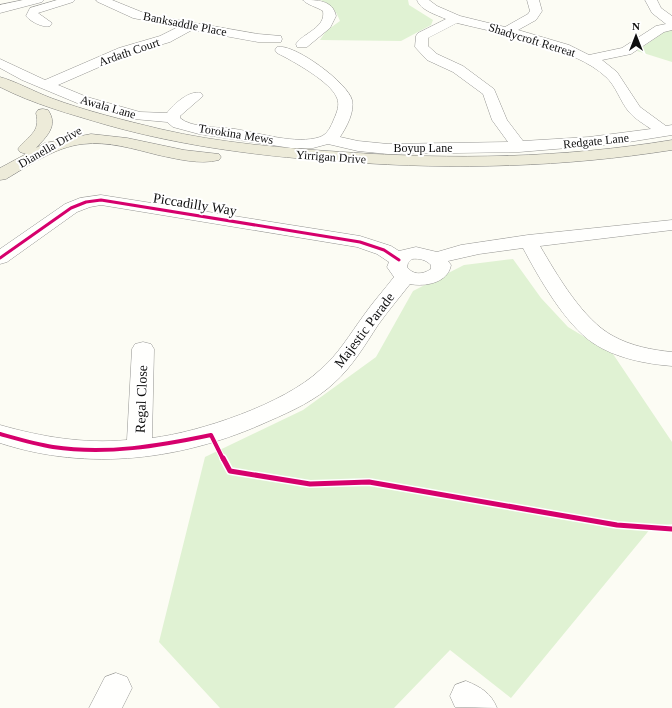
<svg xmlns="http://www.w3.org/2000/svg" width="672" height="708" viewBox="0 0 672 708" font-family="Georgia,serif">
	<rect width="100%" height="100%" fill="#fcfcf4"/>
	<g fill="#e0f2d3">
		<path d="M321,0h87l1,5 24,15 -2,5 -30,16 -81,-1 6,-9 14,-10c-4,-11 -9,-16 -19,-21z"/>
		<path d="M672,29v33l-35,-11 30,-21z"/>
		<path d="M513,259l28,39 27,29 45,27 59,88v82l-21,4 -140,170 -61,-48 -56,58h-174l-61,-66 46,-185 98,-47 73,-53 37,-66 51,-26z"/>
	</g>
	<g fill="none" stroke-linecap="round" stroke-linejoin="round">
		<g stroke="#959592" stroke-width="1">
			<g id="minor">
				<path d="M23,0h21l-2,2 -42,11v-8z"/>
				<path d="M57,0h18l-2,2 -35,11 14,10 -2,3c-7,2 -19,-4 -24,-10l4,-8z"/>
				<path d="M96,0h16l37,15 109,19 23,2 1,3 -1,3h-23l-66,-12 -22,12 -41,12 -71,31 29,12 53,15 27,1c7,-9 22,-23 34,-20l2,3 -23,20v2c11,10 40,9 55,11 25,4 61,16 85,8 8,-3 11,-11 14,-18 3,-7 6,-14 3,-21 -6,-16 -44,-37 -60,-45l-2,-3 2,-3c17,-4 71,36 75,53 3,12 -6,28 -12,37l18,4 30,3 120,-2 -16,-22 -9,-26 -30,-22 -26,-12 -12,-13 1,-11 2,-3 28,-14c-9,-4 -26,-9 -29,-19h12l8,6 23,10 45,11 23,-13 2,-3 -3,-11h12l3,11 -6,9 -18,10 51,15 20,10 33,-7 34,-22 10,-2 -14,-11 -7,-13h12l4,8 11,8v14l-8,2 -33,22 -29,6 15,12 23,35 26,19 6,-1v10l-56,9 -97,8 -131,2 -30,-3 -30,-7 -15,4h-22l-92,-14 -26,-7 -6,-5 -33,-3 -57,-16 -55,-23 -22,-12v-9l45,21 74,-32 41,-12 18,-9 -45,-9 -35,-16zM457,23c41,10 119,25 149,54 10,9 14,24 23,35 6,7 15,12 22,17l-62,8 -66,4 -16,-21 -13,-31 -31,-23 -26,-12 -9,-8v-8z"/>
				<path d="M303,0c14,0 30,0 33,16l-6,12 -23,19h-10l-1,-3c7,-11 30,-16 27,-33 -6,-4 -16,-6 -20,-11z"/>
				<path d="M101,195l259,41 31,10 8,5 17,-4 21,5 24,-7 67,-10 144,-15v10l-132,16c17,29 43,74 73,90 18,10 39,14 59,16v14c-26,-2 -57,-8 -79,-23 -28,-19 -54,-65 -70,-95l-44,6 -31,7 3,4c-3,18 -26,22 -41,19 -11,14 -22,27 -32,41 -13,20 -26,42 -44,58 -18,17 -42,28 -65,38 -85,39 -180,51 -269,22v-18c42,12 84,19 127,15l5,-91 3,-5 8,-2 8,2 3,5 -2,89c48,-6 132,-34 168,-68 18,-15 30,-36 44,-55 9,-13 20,-25 30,-38l-7,-10 2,-5 -12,-8 -20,-7 -256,-42 -11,2 -13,5 -70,50 -7,2v-15l65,-45 15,-6zM412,259c8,-1 14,1 19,6v4c-9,6 -18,6 -24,-2l1,-4z"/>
				<path d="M116,673l11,4 5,11 -10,20h-33l16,-31z"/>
				<path d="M466,681c15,6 25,12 31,27l-42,-1 -5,-11 5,-11z"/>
			</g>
		</g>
		<g stroke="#82827f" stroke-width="1">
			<g id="major">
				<path d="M0,77c15,4 35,15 51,21 35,13 72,22 109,31 60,14 122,19 183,23 111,8 220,6 329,-12v10c-108,17 -216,20 -325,12 -81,-5 -162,-15 -240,-37 -37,-11 -74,-21 -107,-38z"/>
				<path d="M43,109l5,1c11,16 -2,27 -12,38l9,-5 46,-9 36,4 57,12 35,4 2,3 -2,3c-19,5 -42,-1 -61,-5 -24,-6 -50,-14 -75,-11 -28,3 -53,21 -77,35l-6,1v-12l26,-14 -6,-2 -2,-3c10,-14 23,-16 18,-36l2,-3z"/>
			</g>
		</g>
		<use href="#minor" fill="#fffffd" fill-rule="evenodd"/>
		<use href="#major" fill="#edebd9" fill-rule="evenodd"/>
		<g stroke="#fff" stroke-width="5">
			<path id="cycleway-far2" d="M0,258l71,-50 15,-6 15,-2 259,42 24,8 15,10"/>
		</g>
		<g stroke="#fff" stroke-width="6">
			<path id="cycleway-far1" d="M0,434c18,5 35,10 53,13 53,8 106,-1 158,-12l12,24"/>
		</g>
		<g stroke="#fff" stroke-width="8">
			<path id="cycleway" d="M223,458l7,13 80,13 59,-2 248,43 55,4"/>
		</g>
		<use href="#cycleway-far2" stroke="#d6006c" stroke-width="3"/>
		<use href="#cycleway-far1" stroke="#d6006c" stroke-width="4"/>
		<use href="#cycleway" stroke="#d6006c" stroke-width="5"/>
	</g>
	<g text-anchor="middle" stroke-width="4" stroke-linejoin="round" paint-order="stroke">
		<g font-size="12" fill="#0e0e0e" stroke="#fff">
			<text transform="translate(185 24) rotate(11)" y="4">Banksaddle Place</text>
			<text transform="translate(532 40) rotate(17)" y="4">Shadycroft Retreat</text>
			<text transform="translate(129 52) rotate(-19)" y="4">Ardath Court</text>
			<text transform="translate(108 107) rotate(16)" y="4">Awala Lane</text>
			<text transform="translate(236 134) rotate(9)" y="4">Torokina Mews</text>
			<text transform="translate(596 141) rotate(-6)" y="4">Redgate Lane</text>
			<text transform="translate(50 147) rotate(-30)" y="4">Dianella Drive</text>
			<text x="423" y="152">Boyup Lane</text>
			<text transform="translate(331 157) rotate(4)" y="4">Yirrigan Drive</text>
		</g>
		<g font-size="14" fill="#0e0e0e" stroke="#fff">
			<text transform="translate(195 204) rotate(9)" y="5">Piccadilly Way</text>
			<text transform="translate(364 330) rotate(-53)" y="5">Majestic Parade</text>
			<text transform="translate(141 399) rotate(-88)" y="5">Regal Close</text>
		</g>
	</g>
	<g transform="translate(636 36)" stroke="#ffffff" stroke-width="3" paint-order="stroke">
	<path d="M0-3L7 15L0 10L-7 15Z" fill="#0e0e0e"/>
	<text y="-6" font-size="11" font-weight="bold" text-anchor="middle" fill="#0e0e0e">N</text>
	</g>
</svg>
